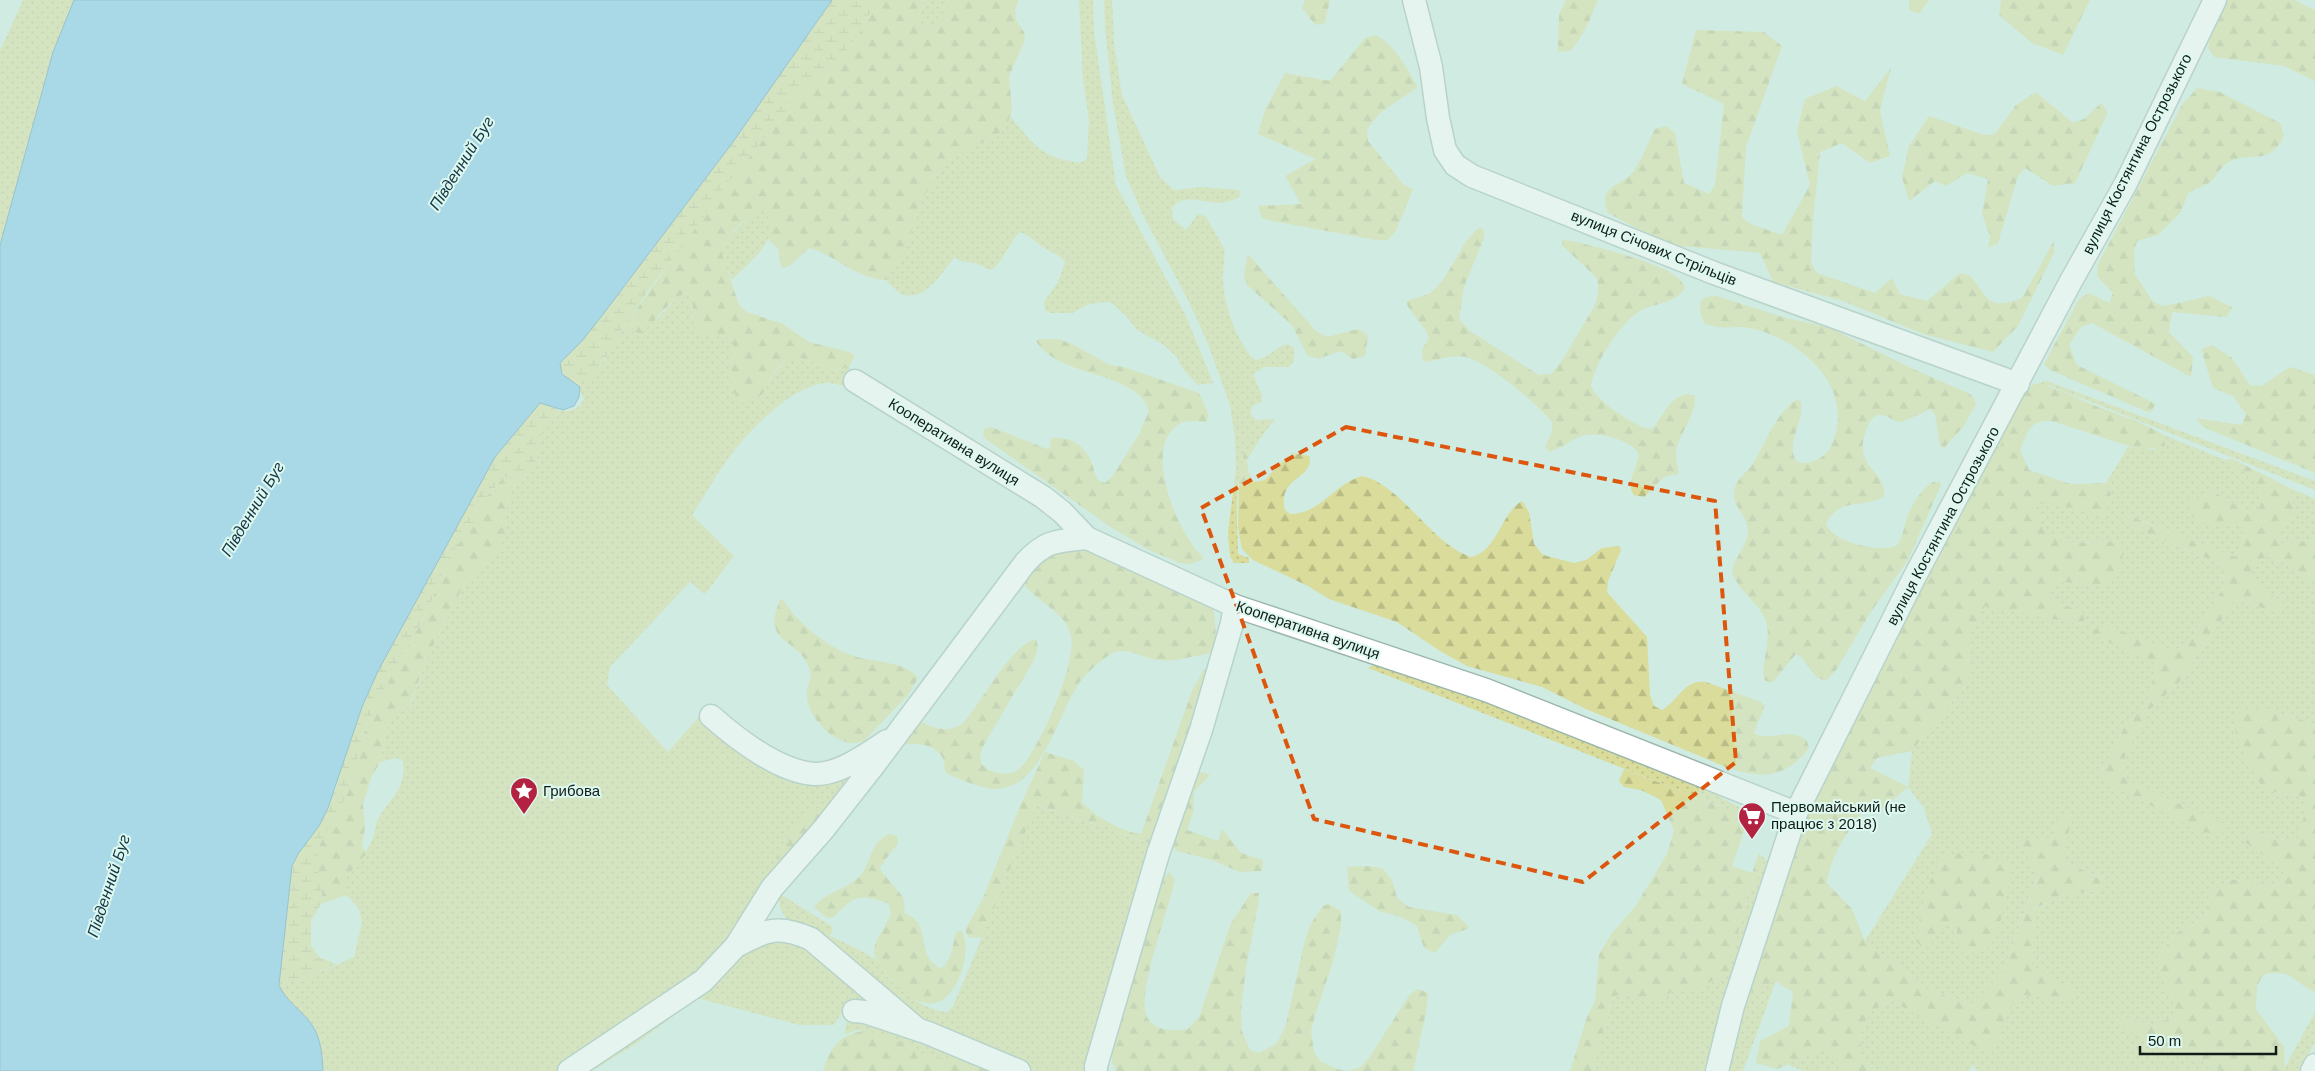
<svg xmlns="http://www.w3.org/2000/svg" width="2315" height="1071" viewBox="0 0 2315 1071" font-family="Arial,sans-serif">
	<defs>
		<pattern id="grass-dots" width="8" height="8" patternUnits="userSpaceOnUse" patternTransform="scale(1.25)"><rect width="8" height="8" fill="#d9dc9a"/><path d="M2 2h.1M6 6h.1" fill="none" stroke="#b9bc84" stroke-width="1.8" stroke-linecap="round"/></pattern>
		<pattern id="forest-firs" width="22" height="20" patternUnits="userSpaceOnUse" patternTransform="scale(1.25)"><rect width="22" height="20" fill="#d9dc9a"/><path d="M5 1l3.5 6h-7zM16 11l3.5 6h-7z" fill="#b9bc84"/></pattern>
		<pattern id="wetland-marsh" width="20" height="14" patternUnits="userSpaceOnUse" patternTransform="scale(1.25)"><rect width="20" height="14" fill="#d9dc9a"/><path d="M1 5h8M5 5V1M11 12h8M15 12V8" fill="none" stroke="#b9bc84"/></pattern>
	</defs>
	<rect width="100%" height="100%" fill="#d0ebe2"/>
	<g fill="url(#grass-dots)">
		<path d="M23,0h51l-21,52 -53,193v-194z"/>
		<path d="M924,0h30l-21,25 -14,2 -2,-5z"/>
		<path d="M1079,0h14l1,31 22,154 70,131 27,67 -15,2 -15,-16 -6,-12 -13,-12 -27,-15 -11,-14 -14,-13 -5,-1 -18,2 -17,9h-22l-5,-3 -1,-8 14,-20 7,-20c-8,-10 -12,-8 -21,-14 -9,-6 -13,-12 -24,-16 -11,10 -18,33 -29,38l-16,-7 -15,-2 -5,-4c-13,15 -30,46 -54,37 -5,-3 -11,-10 -15,-14l12,-17 12,-25 10,-36 26,-40 55,-30 9,-16c18,21 26,37 55,44 9,2 13,5 22,-1l2,-39 -6,-41z"/>
		<path d="M1104,0h8l2,44 8,51 38,82 14,13 28,-3 37,3 1,6c-25,18 -52,-9 -68,12l1,11 13,11 12,-16 7,2c3,4 18,29 19,33 2,7 -2,22 -1,31 1,25 12,55 27,75l6,5c13,-2 20,-14 32,-16l6,4v13l-5,6h-24l-12,7 9,22v6l-9,3 -3,8 6,7 19,-1c-14,19 -34,44 -37,68 -3,22 0,46 0,67l11,4v5h-15l-4,-7 -2,-23 8,-65 -1,-30 -5,-33 -22,-61 -19,-42 -46,-87 -17,-39 -13,-72 -8,-77z"/>
		<path d="M761,210h8c15,27 -21,53 -37,70 -3,-8 -10,-18 -10,-26 0,-14 27,-39 39,-44z"/>
		<path d="M688,292l5,9 -1,17 25,17 13,3 3,4 -2,28 30,27 13,-24 15,-15h12l35,13 13,-5 4,24c-8,-3 -16,-7 -25,-7 -33,0 -75,44 -94,68 -16,20 -28,43 -42,64l42,41 -29,38 -15,-12 -80,85 -3,18 61,67 37,-42 85,63 88,-22 -174,218 -141,102h-240c-1,-16 -2,-33 -11,-46 -10,-15 -26,-23 -33,-40l30,-8 45,-20 8,-35 -3,-13 -12,-14v-19c11,-12 20,-23 26,-38 2,-6 2,-13 5,-19 12,-20 29,-32 25,-58l-6,-3 -17,4 8,-38 9,-15 13,-2 16,-47 36,-72 38,-42 6,-16 -1,-16 7,-23 11,-11 13,-20 5,-26 19,-23c12,0 18,-1 24,-12l-7,-15c23,-11 36,-35 47,-57l7,5 27,-14 21,-22z"/>
		<path d="M2047,381l268,100v9l-267,-105 -199,397 -106,289h-18l39,-136 47,-130 70,-145 144,-270 10,-6z"/>
		<path d="M2164,435c22,10 70,26 86,40 9,8 12,21 10,32l-11,6 -38,-23 -5,36h33l6,10 -10,21 -108,-42 2,11 94,39 1,22 -32,50 -18,16 -63,-26 45,37 -7,36 -24,26 -26,52 35,6 -10,-6 -2,-11 3,-12 27,-48 26,-23 57,-84 45,13 4,-9 -26,-20 -7,-10 4,-14 18,-4 37,24 5,-2v146l-50,-15 -1,82 34,4 10,7 -9,36 -11,3 -35,-9 -8,9 38,28 2,12 -10,5 -46,-7 -18,14 -4,24 -32,17 -20,27 20,44 -2,12 -20,8 -33,-8 25,23 76,29 -5,2h-239l-4,-6 -4,6h-90l-11,-7 -8,-8 1,-23 9,-22 20,-11 101,54 22,-52 10,-7 45,5 9,-8 -45,-25 2,-57 30,-16 36,-3 3,-12 -41,-19 10,-45 -10,4 -11,19 -48,134 -32,33 -44,-16 -62,-48 67,-107 -8,-26 -16,-21 4,-36 56,-68 1,-47 16,-31 99,20 -1,-12 -31,-14 -2,-11 10,-7 34,6 11,-4 15,-42 -46,2 -31,-13 -8,-23 10,-7 59,15 7,-21 -5,-11 22,-36 24,3 13,-4z"/>
		<path d="M2292,489l23,10v41l-36,4v-13l14,-19z"/>
		<path d="M1379,662h8l324,128 14,10 20,10 -8,3 -369,-145z"/>
		<path d="M1035,805l119,40 -64,226h-58l-46,-24 -52,-19 -143,-104c-8,-9 -14,-17 -11,-30l53,33 -3,9c15,7 31,14 45,23 5,4 7,11 11,16 13,16 42,37 62,37l5,-6 16,-37z"/>
		<path d="M1764,858l4,4 -10,26 -52,183h-115l23,-75 11,-2 24,8 15,-5 13,-9h22l30,-17 17,-73 15,-27z"/>
		<path d="M766,935l40,7 65,62 -27,5 -10,16h-35l-102,-27 -61,46 -44,27h-12z"/>
		<path d="M2315,1012v30l-15,29h-17z"/>
		<path d="M853,1018l154,53 -53,-5 -96,-36 -14,4 3,-12z"/>
		<path d="M1820,1050l12,3 18,18h-47l-16,-7z"/>
	</g>
	<g fill="url(#forest-firs)">
		<path d="M877,0h47l-7,22 2,5 14,-2 21,-25h65l-4,10 1,10 8,12 1,8 -16,36 3,34 -4,12 -7,10 -55,30 -26,40 -10,36 -12,25 -12,17c-29,-1 -50,-24 -76,-32 -10,6 -17,19 -27,20l-3,-4 -1,-14 -10,-10 2,-26 -3,-4c-19,1 -43,25 -46,44l17,51 8,7 36,12 26,18 41,10 5,5 -6,9 -13,5 -35,-13h-11c-5,4 -12,9 -16,14 -11,19 -8,28 -33,31 -15,-15 -9,-42 -8,-61l-3,-4c-8,-3 -20,0 -27,-3 -18,-7 -4,-32 -15,-43 -17,6 -32,29 -47,41l-10,-1 -7,-5 91,-128 66,-81 16,-26 42,-32 21,-28z"/>
		<path d="M1305,0h25l-5,23 -10,2 -13,-17z"/>
		<path d="M1566,0h32c-8,19 -14,36 -28,51l-12,1 1,-37z"/>
		<path d="M1909,0h20l-10,14 -10,-4z"/>
		<path d="M2001,0h89l-27,55 -31,-12 -33,-28z"/>
		<path d="M2228,0h66l21,10v71l-31,-15 -70,-9 -6,-9 2,-11z"/>
		<path d="M1696,30l68,2 18,14 -36,101 -4,70 9,7 31,11 28,-50 -13,-54 8,-32 31,-13 29,15 26,-33 -11,43 10,45 -20,7 -28,-20 -22,9 -7,68 -2,43 6,10 58,20 17,-15 8,16 27,7 33,-28 11,3c19,25 18,34 51,22l32,-57v12l-36,73 -25,26 -70,-18 -80,-33 -70,-19 -13,-29 -92,-8 -60,-32c-11,-29 11,-24 25,-41 9,-12 15,-30 22,-43l11,-3 9,7 9,50 25,11 6,-9 9,-81 -42,-20z"/>
		<path d="M1376,35c20,11 30,33 42,52l-38,26 -13,16 1,12 35,43 10,5 -17,42 -8,9h-12l-104,-19 -10,-3 -4,-12 43,-2 -16,-28 31,-17 -58,-25 7,-24 20,-37 45,8 35,-43z"/>
		<path d="M2197,88l23,4 60,31 4,12c-14,34 -37,14 -58,29 -7,5 -10,13 -16,18 -6,5 -15,7 -21,10l-9,21 -22,22 -21,6 -3,10 1,23 18,28 11,4 45,-10 23,11 -5,10 -55,-5 -3,20 24,25 -2,20 -99,-54 -11,4 -12,18 8,20 79,39 -6,9 -100,-43 -6,-6 35,-65 10,-6 20,10 4,-10 -16,-17 1,-12 84,-159z"/>
		<path d="M2036,92l37,31 11,-4 17,-16 7,9 -33,71 -22,3 -28,-18 -7,8 -20,67 -10,5 2,-12 -8,-22 6,-35 -21,-6 -21,13 -11,-5 -26,20 -7,-24 7,-31 20,-30 55,19 11,-1 21,-29z"/>
		<path d="M1480,227l4,4v7l-20,49 -5,32 11,12 69,44 12,-1 12,-15 32,-54c3,-9 5,-19 1,-28l-31,-29 -3,-4v-4l11,1c21,6 108,24 112,47 -10,16 -31,15 -45,23 -19,11 -45,52 -49,74 1,13 45,42 58,44l5,-2c9,-11 21,-40 41,-31 1,20 -15,36 -19,55 -1,8 3,16 2,23l-14,3 -20,20 -10,-2c-9,-11 3,-28 5,-40 -6,-15 -43,-24 -57,-19 -12,4 -21,13 -33,16l-4,-6 7,-14v-10c-15,-18 -65,-61 -87,-65 -13,-3 -26,3 -39,5l-3,-2 -1,-10 7,-12c-4,-14 -18,-22 -23,-36 10,-6 19,-4 28,-12 19,-18 25,-47 46,-63z"/>
		<path d="M1248,254l68,77 11,6 31,-8 10,6 -3,21 -12,3 -13,-8 -22,8 -11,-4 -15,-30 -45,-40 -3,-12z"/>
		<path d="M1717,296l65,21 46,10 83,41 59,26 4,4 2,6 -13,23 -19,21 -4,-2 -5,-31 -4,-6 -29,13c-8,0 -14,-7 -22,-7 -7,0 -11,7 -13,13 -16,40 19,41 17,68 -17,13 -45,0 -58,28 7,19 53,28 70,22 7,-7 7,-16 10,-25 4,-14 15,-32 27,-39h7l1,3 -33,75 -38,53 -33,56 -10,11c-16,1 -18,-21 -31,-26l-24,29 -8,-3c-3,-19 8,-38 2,-58 -6,-20 -29,-30 -34,-51 2,-13 15,-25 16,-39 1,-15 -15,-24 -14,-38 0,-14 13,-21 20,-32 13,-22 21,-48 43,-63l4,3c3,19 -14,39 -6,57l5,4c14,1 28,-7 33,-21 22,-56 -33,-103 -83,-114 -16,-3 -31,3 -46,-5l-3,-8 -1,-13 5,-5z"/>
		<path d="M1040,339h18l14,5 38,21 14,2 75,26 10,23 -3,6c-9,-1 -19,-2 -27,2 -38,23 -1,111 24,133l-1,3 -12,4 -10,-1 -31,-13 -37,-22 -125,-88 -4,-5 2,-7 6,-1 56,22 3,-1 1,-10c18,-2 33,6 40,23 3,7 3,13 7,19l7,3 7,-6 27,-43 10,-23c-11,-40 -91,-33 -113,-70z"/>
		<path d="M2212,345l19,12 19,28 11,1 29,-19 25,8v98l-112,-46 -7,-9 46,7 4,-11 -13,-18 -20,-8 -12,-39z"/>
		<path d="M2035,384c20,2 33,10 51,18 26,11 53,18 78,33l1,12 -24,3 -89,-29c-23,-1 -24,10 -32,29l9,20 42,14 35,-1 5,11 -7,22 -60,-15 -8,6 7,23 31,13 46,-2 4,12 -4,12 -15,18 -11,4 -34,-6 -10,7 2,11 31,14 2,12 -100,-19 -16,30 -1,47 -56,68 -35,7 -7,10 38,19 -25,22 -22,5c-16,20 -31,45 -34,69l25,26 13,32 62,48 44,16 32,-33 35,-96 -19,-35 32,-3 11,-19 11,-4 -11,45 42,20 -4,11 -36,3 -30,15 -2,57 45,26 -9,8 -45,-5 -10,7 -22,53 -101,-55 -20,11 -9,22 -1,23 8,8 11,7h-29l-18,-18 -12,-3 -43,19 -21,-6 4,-22 29,-15 4,-34 -18,-11 -31,14 28,-91 9,-7 20,-86 95,-209 36,-27 29,-82 24,-21 18,-31 7,-27 15,-24z"/>
		<path d="M1248,434c-1,15 -4,35 6,48l11,-2 17,-19 11,-8 16,3c7,22 -33,21 -24,54l5,4c31,0 44,-30 72,-38 39,8 69,68 109,81 26,-5 30,-44 51,-56l7,11 5,32 9,11 31,8 12,-3 16,-12 17,-2 2,4 -13,31 -1,11 40,45 3,58 4,11 8,4c17,-10 22,-31 44,-28l55,20 3,3c0,10 -10,19 -9,29 18,8 34,-8 52,7l2,7c-22,29 -45,31 -78,21l-145,-60 -44,-22 -75,-21 -27,-15 -43,-29 -68,-23 -21,-13 -55,-26 -11,-11 -4,-21 1,-49z"/>
		<path d="M2233,459l59,30 1,23 -14,19v13l36,-4v38l-5,2 -37,-24 -18,4 -4,14 7,10 26,20 -4,9 -45,-13 -57,84 -26,23 -27,49 -3,11 2,11 10,6 93,41 -5,9 -22,-2 -101,-54 26,-52 24,-26 7,-36 -72,-33 27,-4 63,25 18,-15 32,-50 -1,-22 -94,-39 -2,-11 108,42 10,-21 -6,-10h-33l-18,-13 3,-11 20,-12 38,23 11,-6c5,-28 -17,-36 -38,-47z"/>
		<path d="M514,473l4,2 5,5 -11,11 -7,23 1,16 -6,16 -38,42 -36,72 -17,47 -12,2 -9,15 -8,38 -9,16 -8,26 2,23 -3,19 5,7 -20,23v19l-26,9 1,-12 -5,-25 2,-20 4,-11 21,-35 23,-75 30,-62 30,-52 22,-56 21,-27 4,-7v-8l5,-9 23,-26z"/>
		<path d="M1064,551h31l116,54c6,12 5,32 3,44l-6,5c-16,2 -33,8 -49,6 -16,-1 -33,-15 -48,-6 -10,6 -21,16 -29,25 -24,31 -38,109 -86,110 -14,0 -31,-8 -44,-13l-6,-3c-2,-5 -1,-11 -4,-16 -6,-13 -30,-16 -41,-11l-127,128 1,-15 25,-41 24,-13 96,-83c16,6 27,12 43,1 19,-20 47,-78 73,-84l2,8 -4,13 -49,83 -5,12 1,8c7,10 28,15 38,6 20,-18 58,-106 52,-133 -6,-27 -37,-33 -49,-56l5,-15z"/>
		<path d="M783,599c14,24 44,48 71,57 20,7 50,4 64,22l-10,17 -44,46c-24,10 -55,-20 -57,-44 -1,-10 5,-17 3,-27 -11,-34 -50,-24 -30,-70z"/>
		<path d="M1213,664l-59,181 -118,-40 -54,132 -13,1 -4,-8 18,-32 37,-92 25,-54 29,9 10,9 -2,32c14,15 38,29 59,32l51,-143 11,-20z"/>
		<path d="M2242,709h23l50,15v268c-21,-9 -24,-25 -52,-17l-6,11 -1,23 28,38 1,24h-69l4,-2 -75,-29 -32,-19 7,-4 33,8 20,-8 2,-12 -20,-44 20,-27 32,-17 4,-24 18,-14 46,7 10,-5 -2,-12 -38,-27 8,-10 35,9 10,-3 10,-36 -10,-7 -34,-4 -27,-50 -4,-25z"/>
		<path d="M1624,769l113,44 9,13 -14,40 20,7 7,-20 5,5 -3,13 -15,27 -16,73 -31,17h-22l-13,9 -15,5 -24,-8 -11,2 -23,75h-21l17,-54 8,-16 4,-47 13,-21 23,-26 32,-53 7,-23 -13,-31 -20,-10 -17,-3 -5,-6z"/>
		<path d="M1195,770l15,5 -16,17 -1,21 -6,17 31,11 4,-12 19,24 22,7 -1,11 -23,1 -27,-12 -35,-9 -8,-8z"/>
		<path d="M889,834l8,2 1,7 -18,24 1,4 22,26 2,17c23,6 14,30 25,46 2,3 6,5 9,8l5,-1 7,-13 5,-22 5,-2c13,18 -3,69 -26,73 -17,3 -36,-13 -46,-25 -5,-6 -15,-18 -15,-27 0,-10 13,-26 17,-37l-2,-10c-27,-11 -36,-9 -55,13l-7,1 -13,-11c10,-14 31,-17 44,-29 14,-13 10,-34 31,-44z"/>
		<path d="M1975,853l11,1 21,9 4,11 -10,46 -9,23 -8,9 -21,1 -6,-10v-21l-20,9 -4,11 -9,8 -9,-10c6,-22 12,-76 36,-85 6,-3 17,-1 24,-2z"/>
		<path d="M1367,866l15,2 10,12 5,18 12,9 48,8 13,13 -20,7 -15,18 -11,-5 -7,-22 -16,-9 -22,-6 -30,-20 -2,-24z"/>
		<path d="M1169,872l6,7c-5,28 -40,116 -28,138 8,15 27,14 41,12l11,-12 32,-94 20,-30h8l-1,12 -12,63 -5,43 1,20 8,19 9,3 17,-9 9,-16 20,-88 5,-15 13,-19 6,-2 12,7v14l-8,37 -18,53 -4,17 3,20 6,9 17,8 10,2 12,-3 10,-10 41,-64 8,-5 10,4 -2,20 -13,58h-297l-4,-9 -1,-24 40,-131 12,-28z"/>
		<path d="M865,1031l23,4 34,18 14,5 32,3 25,10h-170c8,-24 16,-37 42,-40z"/>
	</g>
	<g fill="url(#wetland-marsh)">
		<path d="M832,0h45l-17,32 -21,28 -42,32 -16,26 -66,81 -22,33 -46,60 -23,35 -11,21 -23,30 -13,6 -11,-6 -6,-10 1,-8 12,-10 28,-33 132,-175z"/>
		<path d="M543,402l17,9 -19,23 -5,26 -13,20 -5,-5 -5,-2 -11,6 -23,26 -5,9v8l-4,7 -21,27 -22,56 -30,52 -30,62 -23,75 -21,36 -4,10 -2,20 5,25 -1,12 -10,17v24l8,12 17,7 -27,13 -30,8 13,-119 6,-12 21,-28 18,-40 2,-13 16,-47 23,-55 117,-214 38,-49z"/>
	</g>
	<path fill="#7ac2ee" stroke="#5a90ae" d="M74,0h758l-99,142 -132,175 -20,25 -21,21 2,11 18,13 -1,10 -5,9 -11,4 -23,-7 -45,54 -117,214 -16,36 -34,101 -9,18 -21,28 -6,12 -13,119c7,17 23,25 33,40 9,13 10,30 11,46h-323v-826l53,-193z"/>
	<g fill="none" stroke-linecap="round" stroke-linejoin="round">
		<g stroke="#9bb6ad" stroke-width="25">
			<g id="minor">
				<path d="M1414,0l17,67 7,51 7,32 10,15 17,11 242,97 304,111"/>
				<path d="M855,381l188,116 19,15 25,26 148,68 251,84 310,123"/>
				<path d="M711,716c26,23 67,55 103,58 25,1 53,-20 73,-33"/>
				<path d="M736,946c31,-16 42,-22 75,-7l105,89"/>
				<path d="M854,1011l11,1 63,21 91,38"/>
				<path d="M569,1071l134,-90 33,-35 36,-58 51,-58 51,-65 151,-202c21,-23 32,-22 62,-25"/>
				<path d="M1096,1071v-5l62,-212 43,-124 31,-107 3,-17"/>
				<path d="M1717,1071l16,-65 63,-193 118,-235 157,-297 55,-98 89,-183"/>
				<path d="M2312,1071l3,-6"/>
			</g>
		</g>
		<use href="#minor" stroke="#fff" stroke-width="22"/>
	</g>
	<path d="M0 0H2315V1071H0ZM1346,427l369,74 21,261 -153,120 -269,-63 -113,-311z" fill="#d0ebe2" fill-opacity=".55" fill-rule="evenodd"/>
	<path fill="none" stroke="#dd560d" stroke-width="4" stroke-dasharray="10 6" stroke-linejoin="round" d="M1346,427l369,74 21,261 -153,120 -269,-63 -113,-311z"/>
	<defs>
		<g id="sight-pin" transform="scale(1.4375)"><path d="M0 17L-7.5 6A9.5 9.5 0 1 1 7.5 6Z" fill="#b42241" stroke="#ddf9ef"/><path d="M0-6L1.8-2.2L6-1.7L2.9 1.2L3.7 5.4L0 3.3L-3.7 5.4L-2.9 1.2L-6-1.7L-1.8-2.2Z" fill="#fff"/></g>
		<g id="supermarket-pin" transform="scale(1.4375)"><path d="M0 17L-7.5 6A9.5 9.5 0 1 1 7.5 6Z" fill="#b42241" stroke="#ddf9ef"/><path d="M-6-5.5h2.5l.6 2H6L4.5 2H-2.5L-4.4-4H-6ZM-1.5 3.2a1.3 1.3 0 1 0 .1 0ZM3 3.2a1.3 1.3 0 1 0 .1 0Z" fill="#fff"/></g>
	</defs>
	<g fill-rule="evenodd">
		<use href="#sight-pin" x="524" y="791"/>
		<use href="#supermarket-pin" x="1752" y="816"/>
	</g>
	<g text-anchor="middle" stroke-width="4" stroke-linejoin="round" paint-order="stroke">
		<g font-size="15" fill="#111b18" stroke="#ddf9ef">
			<text transform="translate(2137 154) rotate(-63)" y="5">вулиця Костянтина Острозького</text>
			<text transform="translate(1654 248) rotate(22)" y="5">вулиця Січових Стрільців</text>
			<text transform="translate(954 442) rotate(32)" y="5">Кооперативна вулиця</text>
			<text transform="translate(1943 526) rotate(-62)" y="5">вулиця Костянтина Острозького</text>
			<text transform="translate(1308 630) rotate(19)" y="5">Кооперативна вулиця</text>
		</g>
		<g font-size="15" fill="#111b18" stroke="#ddf9ef" text-anchor="start">
			<text x="543" y="796">Грибова</text>
			<text x="1771" y="812">Первомайський (не<tspan x="1771" dy="17">працює з 2018)</tspan></text>
		</g>
		<g font-size="16" font-style="italic" fill="#153547" stroke="#ddf9ef">
			<text transform="translate(461 163) rotate(-58)" y="6">Південний Буг</text>
			<text transform="translate(252 509) rotate(-59)" y="6">Південний Буг</text>
			<text transform="translate(108 886) rotate(-72)" y="6">Південний Буг</text>
		</g>
	</g>
	<path d="M2140 1046v8h136v-8" fill="none" stroke="#111b18" stroke-width="2.5"/>
	<text x="2148" y="1046" font-size="15" fill="#111b18" stroke="#ddf9ef" stroke-width="4" paint-order="stroke">50 m</text>
</svg>
